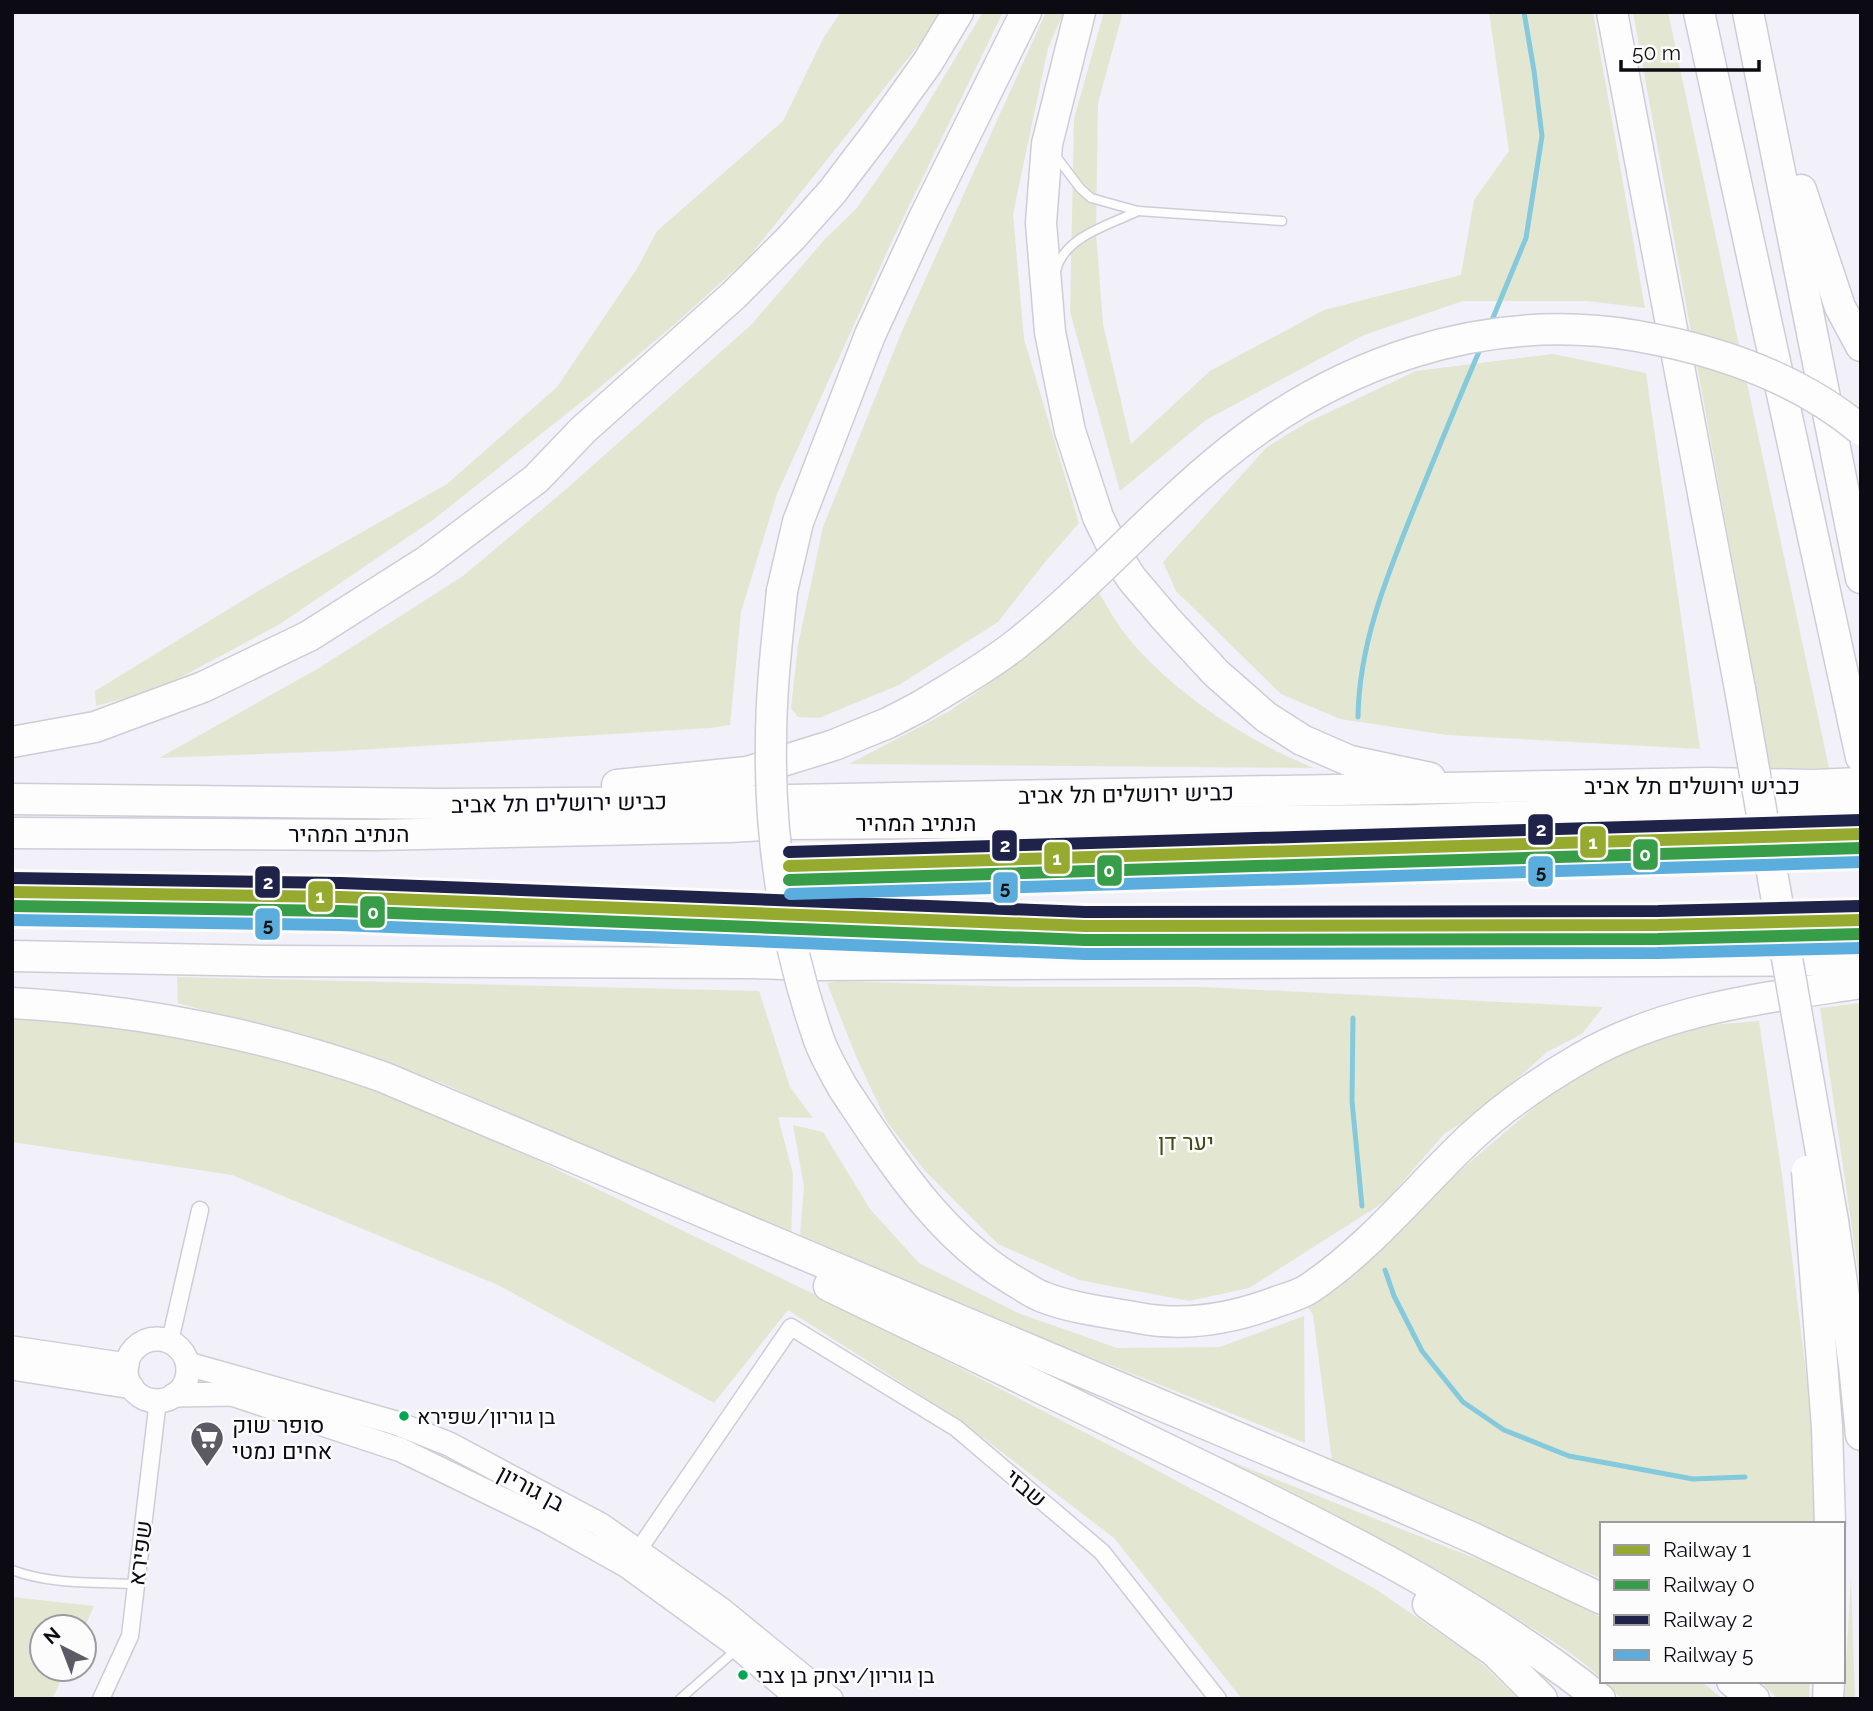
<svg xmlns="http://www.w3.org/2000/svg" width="1873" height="1711" viewBox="0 0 1873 1711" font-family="Raleway,Heebo,sans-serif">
	<rect width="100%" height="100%" fill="#f2f0f9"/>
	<g fill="#e3e7d2">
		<path d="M841,12h101l-8,14 -185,231 -73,66 -77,65 -166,132 -153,104 -123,66 -61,16 -1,-15 163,-100 189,-107 110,-97 81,-120 19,-36 126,-110 41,-84z"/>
		<path d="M983,12h20l-111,229 -115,253 -36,118 -11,113 -20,3 -369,23 -182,7 160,-90 144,-92 101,-85 187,-166 74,-86 31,-30 59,-84z"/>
		<path d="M1046,12h18l-16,36 -35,166 11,125 55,184 -34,39 -47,60 -99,63 -80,33 -21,-1 -7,-9 7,-63 25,-118 79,-196z"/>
		<path d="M1104,12h19l-25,91 -2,130 7,91 28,120 79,-73 114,-61 137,-35 13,-75 35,-49 -20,-139h104l52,296 -58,-7h-124l-99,34 -158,85 -86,71 -50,-179 4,-193z"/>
		<path d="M1633,12h35l161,756h-59z"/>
		<path d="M1553,354l93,19 54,376 -253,-14 -107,-16 -59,-25 -105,-103 -13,-29 104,-115 39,-24 110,-52z"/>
		<path d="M1098,591c11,19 22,38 36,54 49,54 112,95 180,123l-465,-4 99,-52 32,-22 32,-24z"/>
		<path d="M177,977l582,14 31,96 23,31 -35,-1 15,57 -2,69 -186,-83 -160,-76 -90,-31 -177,-50z"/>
		<path d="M840,981l181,6h182l400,20 -21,27 -35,18 -69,62 -33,19 -59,68 -137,87 -60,13 -110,-21 -81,-36 -73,-73 -38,-49 -30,-63 -30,-76z"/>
		<path d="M1861,1003v287l-41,-282z"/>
		<path d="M12,1017l56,4 139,20 102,26 158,59 386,187 283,146 167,90 74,41 99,68 42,41h-276l-128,-161 -153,-117 -173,-111 -74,93 -216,-118 -266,-110 -220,-33z"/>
		<path d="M1759,1021l24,161 33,274 -2,68h-212v55l-270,-118 -19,-146 -7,-11 51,-36 112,-105 83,-71 47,-31 43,-16 68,-20z"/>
		<path d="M793,1125l30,7 47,77 49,54 99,50 99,35 103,-1 84,-31 1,127 -322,-129 -183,-79 4,-48z"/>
		<path d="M1217,1456l310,123 75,39v61c-32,-30 -73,-53 -111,-75 -89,-54 -183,-99 -274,-148z"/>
		<path d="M1851,1577l4,122h-11z"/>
		<path d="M12,1597l82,9 -10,23 -42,-2v42h24l-14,30h-40z"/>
		<path d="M1604,1681h97l22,18h-101z"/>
		<path d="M1760,1681h50l-1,18h-31z"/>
	</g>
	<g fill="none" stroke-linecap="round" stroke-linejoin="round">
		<g stroke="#84cadc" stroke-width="5">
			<path d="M1490,325l36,-87 16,-102 -8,-65 -10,-59"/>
			<path d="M1358,717c1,-71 27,-136 53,-201 23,-57 46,-113 70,-169"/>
			<path d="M1353,1018l-1,83 10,105"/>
			<path d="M1385,1270l9,26 28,55 41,51 41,28 65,26 124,23 52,-2"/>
		</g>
		<g stroke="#cecdd6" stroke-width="11">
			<g id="lane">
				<path d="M1055,155l25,33 11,10 47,13 144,10"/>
				<path d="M1056,271c8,-35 54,-46 82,-60"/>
				<path d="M12,1570c39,15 84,12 125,14"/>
				<path d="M680,1699l56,-49"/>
			</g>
		</g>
		<g stroke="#cecdd6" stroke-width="19">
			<g id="street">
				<path d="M170,1341l30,-131"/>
				<path d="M633,1558l158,-231 165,101 146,124 116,147"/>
				<path d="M101,1699l29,-63 28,-236"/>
			</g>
		</g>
		<g stroke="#cecdd6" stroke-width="26">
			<g id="secondary">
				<circle cx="157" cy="1370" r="31"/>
				<path d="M12,1348l115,17"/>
				<path d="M188,1364l208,59 53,21 152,81 121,85 109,89"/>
				<path d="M12,1368l120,19"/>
				<path d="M174,1395l58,-1 169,56 144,70 82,46 103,75 69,58"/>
			</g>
		</g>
		<g stroke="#cecdd6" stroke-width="33">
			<g id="highway">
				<path d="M1080,12l-33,132 -6,79 9,109 20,99 28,86 19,39 15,23 34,40 50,54 50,44 36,23 48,21 80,17"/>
				<path d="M1612,12l128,677"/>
				<path d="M1699,12l162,745"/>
				<path d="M1748,12l113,566"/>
				<path d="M1801,190l39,117 21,39"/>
				<path d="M782,591l16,-69 72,-187 54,-117 102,-206"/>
				<path d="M12,742l83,-15 108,-40 106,-51 118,-75 109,-82 48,-50 150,-134 57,-57 41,-46 45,-59 51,-71 30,-50"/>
				<path d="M617,785l130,-13 87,-27 54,-22 31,-16"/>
				<path d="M12,799l427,5 246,-2 1023,-19 104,2 49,-2"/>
				<path d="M12,833l362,2 355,-8 49,-3 638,-4 445,-15"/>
				<path d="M12,956l253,5 488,2 57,2 1051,-5"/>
				<path d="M12,1003c127,7 251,31 371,74l1003,423 87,38 129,61"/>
				<path d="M843,1088c49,73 96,149 173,194 9,5 18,12 27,15 27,11 67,16 96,21 47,9 92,1 137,-16 11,-4 24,-7 34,-14 63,-43 106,-99 160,-150 33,-31 71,-57 109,-79 86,-51 186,-61 282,-76"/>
				<path d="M1811,1220l16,207 3,97"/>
				<path d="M1833,1221l21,144 7,70"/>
				<path d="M829,1286c129,62 259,124 387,187 134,66 267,133 384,226"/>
				<path d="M1428,1604l66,47 48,48"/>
				<path d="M1732,1681l22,18"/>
				<path d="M1828,1699l1,-18"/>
			</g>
		</g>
		<use href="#lane" stroke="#fdfdfe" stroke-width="8"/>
		<use href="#street" stroke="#fdfdfe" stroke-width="16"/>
		<use href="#secondary" stroke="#fdfdfe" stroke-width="23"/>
		<use href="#highway" stroke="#fdfdfe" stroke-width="30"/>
		<g stroke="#cecdd6" stroke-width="33" stroke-linecap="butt">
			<g id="highway-bridge">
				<path d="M782,591c-5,50 -11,99 -11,150 -2,100 15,205 48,299 6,17 16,33 24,48"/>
				<path d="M1740,689l93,532"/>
				<path d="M919,707c34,-21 69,-40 100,-65 70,-56 129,-124 198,-181 117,-98 267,-151 420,-125 81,14 160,41 224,94"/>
				<path d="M1807,1171l4,49"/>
			</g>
		</g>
		<use href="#highway-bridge" stroke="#fdfdfe" stroke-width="30"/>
		<g stroke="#fcfcfc" stroke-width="18">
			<g id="rail-1">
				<path d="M789,866l1072,-32"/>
				<path d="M12,892l328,5 745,29 573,-1 203,-5"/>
			</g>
		</g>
		<g stroke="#fcfcfc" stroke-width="18">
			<g id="rail-2">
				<path d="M789,880l1072,-32"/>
				<path d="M12,906l328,5 745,29 573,-1 203,-5"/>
			</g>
		</g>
		<g stroke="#fcfcfc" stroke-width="18">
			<g id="rail-3">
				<path d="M789,852l1072,-32"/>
				<path d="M12,878l329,5 744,29 573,-1 203,-5"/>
			</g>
		</g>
		<g stroke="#fcfcfc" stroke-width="18">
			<g id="rail-4">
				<path d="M790,894l1071,-32"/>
				<path d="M12,920l327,5 746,29 573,-1 203,-5"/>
			</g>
		</g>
		<use href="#rail-1" stroke="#95aa2e" stroke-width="12"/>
		<use href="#rail-2" stroke="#389d48" stroke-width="12"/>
		<use href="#rail-3" stroke="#1f234a" stroke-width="12"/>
		<use href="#rail-4" stroke="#5aaddd" stroke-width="12"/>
	</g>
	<defs>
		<g id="supermarket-pin" transform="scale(1.75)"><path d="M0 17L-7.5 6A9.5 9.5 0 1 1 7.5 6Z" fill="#5c5a64" stroke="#fcfcfc"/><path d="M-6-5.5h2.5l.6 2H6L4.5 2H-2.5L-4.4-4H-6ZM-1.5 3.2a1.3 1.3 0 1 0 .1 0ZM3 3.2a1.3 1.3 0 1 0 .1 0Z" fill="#fff"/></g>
	</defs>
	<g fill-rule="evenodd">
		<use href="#supermarket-pin" x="207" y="1438"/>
	</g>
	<g fill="#00a651" stroke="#fcfcfc" stroke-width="2.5">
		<circle cx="404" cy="1416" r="6"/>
		<circle cx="743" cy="1675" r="6"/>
	</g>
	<g text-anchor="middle" stroke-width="5" stroke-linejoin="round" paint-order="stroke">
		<g font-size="21" fill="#0c0a13" stroke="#fcfcfc" text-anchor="start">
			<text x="417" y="1424">בן גוריון/שפירא</text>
			<text x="756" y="1683">בן גוריון/יצחק בן צבי</text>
		</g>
		<g font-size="23" fill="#0c0a13" stroke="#fcfcfc">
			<text x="1692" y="794">כביש ירושלים תל אביב</text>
			<text transform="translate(1126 794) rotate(-1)" y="8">כביש ירושלים תל אביב</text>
			<text transform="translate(559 803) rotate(-1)" y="8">כביש ירושלים תל אביב</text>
			<text x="916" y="831">הנתיב המהיר</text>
			<text x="349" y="842">הנתיב המהיר</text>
			<text transform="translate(531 1488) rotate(28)" y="8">בן גוריון</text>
			<text transform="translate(1026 1488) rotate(40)" y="8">שבזי</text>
			<text transform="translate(140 1553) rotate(-83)" y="8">שפירא</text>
		</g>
		<g font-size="23" fill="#444c15" stroke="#fcfcfc">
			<text x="1186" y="1150">יער דן</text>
		</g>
		<g font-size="23" fill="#0c0a13" stroke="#fcfcfc" text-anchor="start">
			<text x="232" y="1433">סופר שוק<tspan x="232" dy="26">אחים נמטי</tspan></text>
		</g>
	</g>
	<g stroke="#fcfcfc" stroke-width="2.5">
		<rect x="1527" y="813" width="27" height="33" rx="7" fill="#1f234a"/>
		<rect x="1579" y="825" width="28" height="34" rx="7" fill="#95aa2e"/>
		<rect x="991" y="829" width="27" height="33" rx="7" fill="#1f234a"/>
		<rect x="1632" y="838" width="27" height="33" rx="7" fill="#389d48"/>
		<rect x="1043" y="841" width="28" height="34" rx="7" fill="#95aa2e"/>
		<rect x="1096" y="854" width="27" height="33" rx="7" fill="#389d48"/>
		<rect x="1527" y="855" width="27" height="33" rx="7" fill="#5aaddd"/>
		<rect x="254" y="865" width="27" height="34" rx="7" fill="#1f234a"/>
		<rect x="992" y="871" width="27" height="33" rx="7" fill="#5aaddd"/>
		<rect x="307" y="880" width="27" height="33" rx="7" fill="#95aa2e"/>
		<rect x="359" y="895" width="27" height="34" rx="7" fill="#389d48"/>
		<rect x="254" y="907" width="27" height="34" rx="7" fill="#5aaddd"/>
	</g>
	<g font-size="19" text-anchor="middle" font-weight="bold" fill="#fff">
		<text x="1541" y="836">2</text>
		<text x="1593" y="849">1</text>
		<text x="1005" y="852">2</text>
		<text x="1645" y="861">0</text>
		<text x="1057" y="865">1</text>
		<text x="1109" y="877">0</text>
		<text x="268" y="889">2</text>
		<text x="320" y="903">1</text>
		<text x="373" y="919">0</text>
	</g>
	<g font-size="19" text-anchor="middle" font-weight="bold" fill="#111">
		<text x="1541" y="878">5</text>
		<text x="1005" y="894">5</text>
		<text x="268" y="931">5</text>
	</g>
	<rect width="1873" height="1711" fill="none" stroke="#0c0a13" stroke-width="28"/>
	<rect x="1600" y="1522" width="245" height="161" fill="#fcfcfc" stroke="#9c9b9f" stroke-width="2"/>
	<rect x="1614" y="1545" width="35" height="10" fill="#95aa2e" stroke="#9c9b9f" stroke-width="2"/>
	<text x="1663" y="1557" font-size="21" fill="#0c0a13">Railway 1</text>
	<rect x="1614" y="1580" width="35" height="10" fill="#389d48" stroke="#9c9b9f" stroke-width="2"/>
	<text x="1663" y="1592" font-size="21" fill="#0c0a13">Railway 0</text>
	<rect x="1614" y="1615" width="35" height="10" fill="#1f234a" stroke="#9c9b9f" stroke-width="2"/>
	<text x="1663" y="1627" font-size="21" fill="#0c0a13">Railway 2</text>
	<rect x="1614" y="1650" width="35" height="10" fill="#5aaddd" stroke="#9c9b9f" stroke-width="2"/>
	<text x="1663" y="1662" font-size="21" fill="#0c0a13">Railway 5</text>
	<g transform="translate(63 1648) rotate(318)"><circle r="33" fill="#fcfcfc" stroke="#9c9b9f" stroke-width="2"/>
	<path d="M0-5L12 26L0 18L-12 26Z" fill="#5c5a64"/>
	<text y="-10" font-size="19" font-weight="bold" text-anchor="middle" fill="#0c0a13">N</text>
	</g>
	<path d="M1621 60v10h138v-10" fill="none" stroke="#0c0a13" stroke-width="3.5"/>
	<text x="1632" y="60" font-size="21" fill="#0c0a13" stroke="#fcfcfc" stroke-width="5" paint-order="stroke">50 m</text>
</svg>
